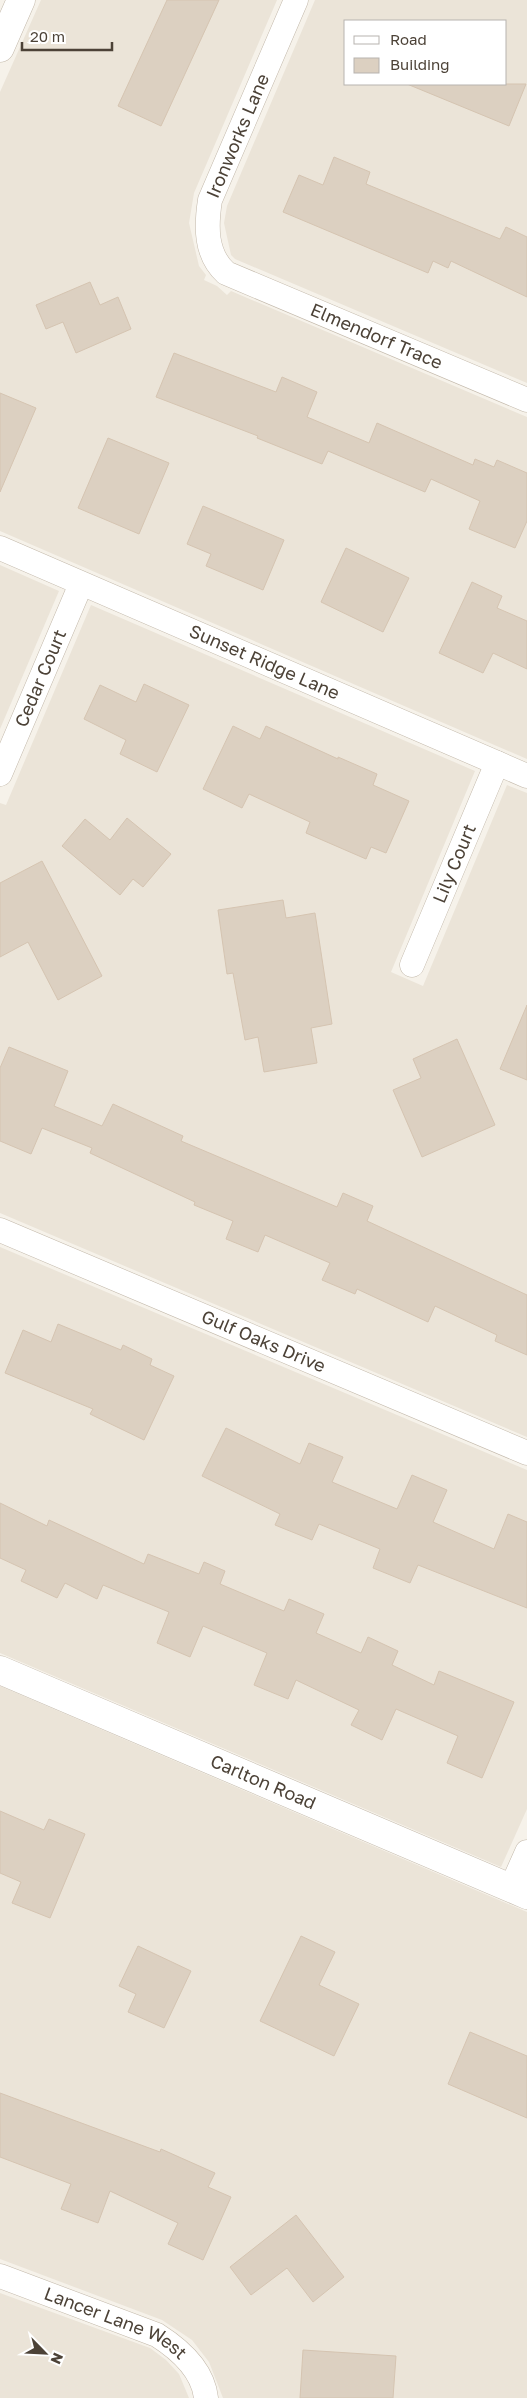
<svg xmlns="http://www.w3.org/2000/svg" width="527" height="2398" viewBox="0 0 527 2398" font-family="'Golos Text',sans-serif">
	<rect width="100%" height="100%" fill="#f6f2ea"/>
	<g fill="#ebe4d8" fill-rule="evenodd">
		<path d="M41,0h236l-83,193 -5,30 10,43 7,9 -2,5 13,6 10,9 4,-4 296,126v342l-527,-228v-439z"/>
		<path d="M315,0h212v383l-292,-124 -4,-4 -7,-32 3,-17zM346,21h160v63h-160z"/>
		<path d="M0,565l59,26 -59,138z"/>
		<path d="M91,605l384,166 -84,201 32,14 84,-201 20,8v644l-527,-224v-410l6,2z"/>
		<path d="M0,1247l527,223v339l-26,58 -501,-214z"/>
		<path d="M0,1686l527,226v486h-304l-14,-36 -17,-22 -30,-20 -162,-61z"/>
		<path d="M0,2293l150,55 16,12 13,14 10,24h-189z"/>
	</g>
	<g fill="#dcd0c1" stroke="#d5c4b1">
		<path d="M167,0h52l-58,126 -43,-20z"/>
		<path d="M407,84h119l-17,42z"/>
		<path d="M334,157l36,15 -4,12 134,55 6,-12 21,10v60l-76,-36 -3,7 -15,-7 -5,12 -145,-61 16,-37 24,10z"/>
		<path d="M90,282l10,23 18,-8 13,32 -55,24 -13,-31 -17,7 -10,-24z"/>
		<path d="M174,353l102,39 6,-15 35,15 -10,25 62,26 8,-20 96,42 2,-6 19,8 3,-7 30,13v48l-12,27 -46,-19 11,-28 -49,-22 -6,13 -97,-41 -6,13 -65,-26 1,-2 -102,-39z"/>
		<path d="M0,393l36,15 -36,84z"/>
		<path d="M108,438l61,25 -30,71 -61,-26z"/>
		<path d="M203,506l81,34 -21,50 -57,-24 5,-12 -24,-10z"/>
		<path d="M346,548l63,30 -26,54 -62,-30z"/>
		<path d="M472,582l30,14 -5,12 30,13v48l-34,-16 -10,20 -44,-20z"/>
		<path d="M144,684l45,21 -32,67 -37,-18 6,-14 -42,-21 16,-34 36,17z"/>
		<path d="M233,726l27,13 6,-13 72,33v-2l39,17 -4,11 36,16 -23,52 -15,-6 -5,12 -60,-26 4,-11 -61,-28 -7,14 -39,-19z"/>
		<path d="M127,818l44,36 -28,33 -10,-8 -13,16 -58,-49 23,-27 25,21z"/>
		<path d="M42,861l60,115 -44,24 -30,-58 -28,15v-74z"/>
		<path d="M283,900l3,18 29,-5 17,111 -21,4 6,35 -53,9 -6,-35 -13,3 -12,-67 -6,1 -9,-64z"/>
		<path d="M527,1005v75l-27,-11z"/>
		<path d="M457,1039l38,86 -73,32 -29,-67 28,-12 -8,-19z"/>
		<path d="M9,1047l59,24 -14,35 48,20 11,-22 70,32 -2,5 156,66 6,-14 30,13 -6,15 160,74v60l-32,-14 2,-6 -62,-29 -7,16 -71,-33 -2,5 -33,-14 8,-17 -65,-28 -7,17 -32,-13 7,-18 -39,-16 1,-3 -105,-49 2,-5 -50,-20 -11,26 -31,-13v-73z"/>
		<path d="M58,1324l63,26 2,-5 29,14 -2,6 24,11 -30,64 -54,-26 3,-5 -88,-36 18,-43 28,12z"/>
		<path d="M226,1428l74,36 9,-21 34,14 -11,25 65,27 15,-34 35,15 -14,32 61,27 14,-35 19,8v86l-109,-43 -8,18 -37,-15 7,-19 -61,-25 -7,16 -37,-15 5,-11 -78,-38z"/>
		<path d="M0,1503l47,23 2,-6 95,44 4,-10 51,20 5,-12 21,9 -5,13 64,27 5,-12 35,15 -8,19 45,20 7,-16 30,14 -6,14 42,20 5,-14 75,31 -32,76 -35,-15 11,-27 -62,-27 -14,31 -31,-15 8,-15 -63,-30 -8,19 -34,-14 13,-32 -64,-27 -13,31 -33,-14 12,-31 -66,-27 -6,14 -32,-16 -8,15 -36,-17 5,-11 -26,-12z"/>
		<path d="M0,1811l44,19 5,-11 36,15 -35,84 -38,-15 9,-21 -21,-9z"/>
		<path d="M301,1936l34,16 -16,33 40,19 -25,52 -74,-35z"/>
		<path d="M138,1946l53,25 -27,57 -36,-16 8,-18 -17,-8z"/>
		<path d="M470,2032l57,24v62l-79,-34z"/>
		<path d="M0,2093l160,59 1,-3 54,24 -7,14 23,10 -28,63 -35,-16 10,-21 -68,-32 -12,32 -37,-14 10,-25 -71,-27z"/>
		<path d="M296,2215l48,62 -31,25 -26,-34 -36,27 -21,-28z"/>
		<path d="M303,2350l93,6 -3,42h-93z"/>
	</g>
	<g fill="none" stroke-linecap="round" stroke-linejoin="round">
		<g stroke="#c3b9ab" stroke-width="25">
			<g id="minor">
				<path id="s1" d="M296,0l-86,200c-4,26 -5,54 16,73l301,127"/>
				<path id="s2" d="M0,548l527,228"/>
				<path id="s3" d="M0,774l81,-190"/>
				<path id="s4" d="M412,965l85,-202"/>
				<path id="s5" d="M0,1230l527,223"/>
				<path d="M511,1888l16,-36"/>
				<path id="s6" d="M0,2276l157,59c22,14 46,35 49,63"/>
			</g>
		</g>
		<g stroke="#c3b9ab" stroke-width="29">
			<g id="tertiary">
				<path d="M0,48l21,-48"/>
				<path id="s7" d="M0,1670l527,225"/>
			</g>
		</g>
		<use href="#minor" stroke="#fff" stroke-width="24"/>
		<use href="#tertiary" stroke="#fff" stroke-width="28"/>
	</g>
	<g text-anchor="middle" stroke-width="4" stroke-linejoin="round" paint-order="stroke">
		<g font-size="18" fill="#4c4237" stroke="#fff">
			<text transform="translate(238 136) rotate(-67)" y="6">Ironworks Lane</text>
			<text dy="6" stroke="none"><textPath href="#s1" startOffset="459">Elmendorf Trace</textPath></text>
			<text dy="6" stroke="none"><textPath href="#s2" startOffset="288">Sunset Ridge Lane</textPath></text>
			<text dy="6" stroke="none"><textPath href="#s3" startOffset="104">Cedar Court</textPath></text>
			<text dy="6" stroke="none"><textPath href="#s4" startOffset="110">Lily Court</textPath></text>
			<text dy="6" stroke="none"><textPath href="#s5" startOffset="286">Gulf Oaks Drive</textPath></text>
			<text dy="6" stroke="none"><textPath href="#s7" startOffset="286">Carlton Road</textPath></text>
			<text dy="6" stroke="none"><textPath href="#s6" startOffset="125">Lancer Lane West</textPath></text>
		</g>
	</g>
	<rect x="344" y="20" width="162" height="65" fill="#ffffff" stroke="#b7b3af"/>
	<rect x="354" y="36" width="25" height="8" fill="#ffffff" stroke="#b7b3af"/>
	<text x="390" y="45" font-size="15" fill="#4c4237">Road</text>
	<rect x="354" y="58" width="25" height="15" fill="#dcd0c1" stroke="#b7b3af"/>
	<text x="390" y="70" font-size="15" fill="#4c4237">Building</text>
	<g transform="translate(45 2353) rotate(114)" stroke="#ffffff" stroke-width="4" paint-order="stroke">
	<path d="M0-4L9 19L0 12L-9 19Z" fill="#4c4237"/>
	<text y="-8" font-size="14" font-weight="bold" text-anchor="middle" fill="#4c4237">N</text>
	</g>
	<path d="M22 42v8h90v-8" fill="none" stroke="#4c4237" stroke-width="2.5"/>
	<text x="30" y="42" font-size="15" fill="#4c4237" stroke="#ffffff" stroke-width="4" paint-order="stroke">20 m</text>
</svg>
